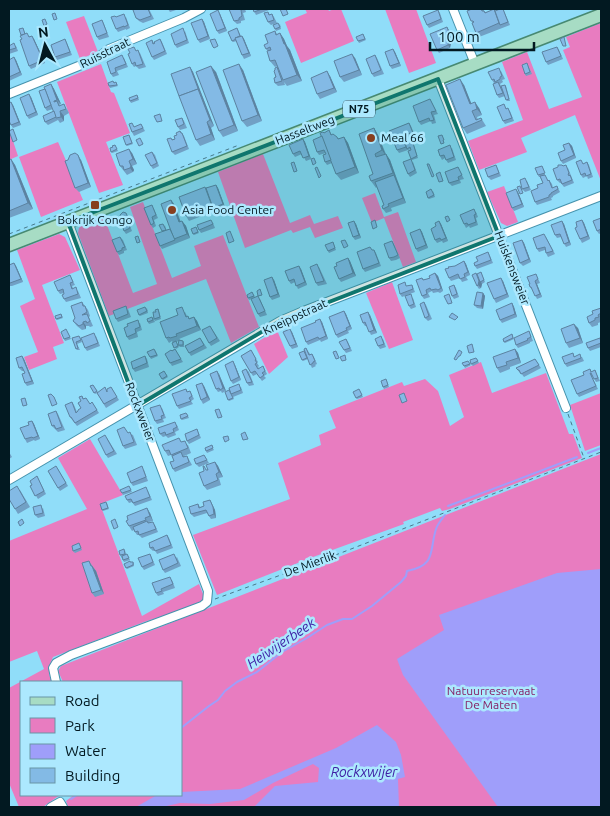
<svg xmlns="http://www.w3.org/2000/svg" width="610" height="816" viewBox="0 0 610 816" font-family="Ubuntu,sans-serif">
	<rect width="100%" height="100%" fill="#90ddf9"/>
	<g fill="#e87cc0">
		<path d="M305,9h23l1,2 5,-2h7l13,32 -53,22 -16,-41 22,-9z"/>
		<path d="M385,9h31l20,54 -27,10z"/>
		<path d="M84,16l14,36 -18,7 -14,-37z"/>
		<path d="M601,23v158l-26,-66 -54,23 6,14 -48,18 -11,-29 55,-21 -21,-58 25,-10 22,57 33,-12 -19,-47 7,-3 -4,-10z"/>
		<path d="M101,64l10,28 3,1 16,40 -24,9 17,43 -24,8 -42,-111z"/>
		<path d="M9,132h1l8,24 -9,4z"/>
		<path d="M58,142l25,58 -42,17 -22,-60z"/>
		<path d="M263,154l27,69 20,-8 4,9 24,-8 5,12 -28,10 -5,-11 -17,6 -2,-3 -46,18 -27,-76z"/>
		<path d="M504,186l14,36 -11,4 -6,-3 -14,-31z"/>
		<path d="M375,193l9,24 14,-5 18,50 -13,5 -19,-49 -12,5 -10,-25z"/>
		<path d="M143,202l29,76 29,-12 -7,-20 29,-11 36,92 -28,16 -25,-64 -97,37 -31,-83 1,-5 3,-3 22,-8 29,76 24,-9 -27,-77z"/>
		<path d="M59,234l6,3 15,33 -38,15 22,58 -11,4 4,12 -28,11 -5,-13 14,-5 -18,-46 15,-7 -18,-49z"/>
		<path d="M392,282l21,58 -24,9 -23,-56z"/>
		<path d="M277,330l11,27 -19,17 -15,-30z"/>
		<path d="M481,362l11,31 54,-20 23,61h4l9,24 -132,51 -8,2 -2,-3 -37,14 1,2 -91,33 -96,38 -24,-60 97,-36 -12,-36 43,-18 -2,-10 17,-7 -7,-17 73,-29 2,4 21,-7 13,12 12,35 14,-9 -15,-42z"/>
		<path d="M601,393v52l-16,6 -15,-46z"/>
		<path d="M90,439l33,56 -23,9 42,112 57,-32 6,15 -5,5 -56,18 -91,35c-4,10 -6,15 -1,25h-31v113h39l-17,12h-24l-10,-24v-95l35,-19 -7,-18 -28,11v-121l78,-32 -29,-51z"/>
		<path d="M601,454v353h-533l-2,-6 8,-6h107v-113h-118l-5,-11 3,-5z"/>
	</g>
	<g fill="#9f9efa">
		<path d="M601,569v238h-103l-95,-132 -6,-16 47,-29 -5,-15 118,-42z"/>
		<path d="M377,725l19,17 5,13 4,22 -7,2 1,28h-145l21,-21 43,-4 1,-14 -6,-4 -40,19 -29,17 -34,4 -30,-1 -18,4h-26l21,-12h24v-3l59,-3 96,-41z"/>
	</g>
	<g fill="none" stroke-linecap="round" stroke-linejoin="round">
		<g stroke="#9f9efa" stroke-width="2">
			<path d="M588,453l13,-5"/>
			<path d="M448,506l129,-49"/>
			<path d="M181,728l28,-22 9,-6 7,-9 12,-9 20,-10 25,-20 25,-14 20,-13 16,-6h9l20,-13 29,-24 5,-6 1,-5c30,-6 22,-20 29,-42 2,-6 6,-10 9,-14"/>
			<path d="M71,799l6,-4"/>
		</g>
		<g stroke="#4693ad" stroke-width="10">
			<g id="minor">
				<path d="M453,9l22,55"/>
				<path d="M438,79l128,329"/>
				<path d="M9,94l87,-35 13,-10 75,-31 17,-9"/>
				<path d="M9,480l271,-159 21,-9 300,-116"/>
				<path d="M56,682l-3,-14 3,-5 15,-8 131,-49 5,-4 1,-11 -140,-369"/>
				<path d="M51,807l9,-5 3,5"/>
			</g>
		</g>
		<g stroke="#478972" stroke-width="15">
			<path id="primary" d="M9,245l592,-230"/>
		</g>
		<g stroke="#487a8c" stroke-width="1" stroke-dasharray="4 4" stroke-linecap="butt">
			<path d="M9,234l230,-89"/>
			<path d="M568,414l16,44"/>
			<path d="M215,599l118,-43 268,-104"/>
		</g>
		<use href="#minor" stroke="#fff" stroke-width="8"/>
		<use href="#primary" stroke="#a7dcc4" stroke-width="12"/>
	</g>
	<g fill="#71a0c5">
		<path d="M149,9l5,10 -11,4 -4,-2 -3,-3z"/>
		<path d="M168,9h8v1l-6,2z"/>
		<path d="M229,9h16l1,3 -3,1 2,7 -4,1v2l-4,1 -3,-3z"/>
		<path d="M253,9h16v1l-13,5z"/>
		<path d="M468,9h15l2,3 10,-1h9l6,14 -31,12 -3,-4z"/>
		<path d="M438,10l2,3 3,9 -14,6 -2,-3z"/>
		<path d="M268,12l2,3 2,-1 2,3 3,6 -6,2 -3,-3z"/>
		<path d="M220,14l7,17 -8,3 -2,-3z"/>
		<path d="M126,17l4,11 -4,2v-1l-8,3 -2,-3z"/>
		<path d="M202,19l2,3 6,17 -10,4 -2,-3z"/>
		<path d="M102,20l2,4 5,13 -10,3 -2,-3z"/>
		<path d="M280,24l1,5 -5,2 -1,-2z"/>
		<path d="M23,28l2,6 9,5 11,24 -14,6 -2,-3 -7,-27 -1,-4z"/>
		<path d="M238,30l3,6h1l2,3 7,17 -7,3 -2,-4 -5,-14 -4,1 -1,-1z"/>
		<path d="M449,30l4,12 -2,1 -1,5 -11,5 -2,-3z"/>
		<path d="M185,31l4,12 -12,5 -2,-3z"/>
		<path d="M275,31l2,3 3,-1 4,6 3,7 3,4 12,31 -15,5 -3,-4 1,3 -7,1 -3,-3v-13l2,-4 -2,1 -5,-6 -2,-10 -2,-2z"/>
		<path d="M363,34l3,6 -7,3 -1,-2z"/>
		<path d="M65,39l2,4 5,12 -15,5 -2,-3z"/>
		<path d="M160,39l2,3 5,12 -13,6 -2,-3v-17l2,3z"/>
		<path d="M9,46h7l2,5 -9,3z"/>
		<path d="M557,47l2,3 4,9 -15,6 -2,-3z"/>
		<path d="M393,49l2,3 6,14 -9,3 -2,-3z"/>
		<path d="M137,51l3,2 6,14 -7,2 -3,-3 -2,1 -2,-3z"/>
		<path d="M375,55l2,3 7,16 -10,3 -2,-3z"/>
		<path d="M124,58l4,9 -11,4 2,4 -6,2 -2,-3 -4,-12z"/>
		<path d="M355,58l7,17 -18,7 -4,-5z"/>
		<path d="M9,60h7l6,15 -13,6z"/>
		<path d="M528,65l4,9 -6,2 -1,-2z"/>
		<path d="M190,67l3,5 21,54 -3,2 4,12 -15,6 -4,-6z"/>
		<path d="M243,70l19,51 -15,6 -5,-6z"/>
		<path d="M501,71l4,8 -3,1 1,2 -3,2 1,2 4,-1 1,1 4,15h-3l-2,-5 -6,2 -2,-3 -3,-12 -2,-3z"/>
		<path d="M216,72l22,59 -15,6 -4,-6z"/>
		<path d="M330,76l7,16 -17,7 -3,-5z"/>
		<path d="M114,82l3,2 1,2 -8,2 -1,-2z"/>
		<path d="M51,84l3,5 7,15 -2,1 1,1 7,3 2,4 -5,3v5l-4,2 -2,-3 -10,5 -3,-3 9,-11 -1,-2 -6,2 -2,-3v-19z"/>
		<path d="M464,85l7,19 8,4 3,7 -5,2 1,3 3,-2 5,8 -19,8 -4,-6z"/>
		<path d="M31,97l7,18 -9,4 -2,-3z"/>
		<path d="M138,97l1,3 -8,3 -1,-2z"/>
		<path d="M430,99l8,15 -4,1 2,8 -4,1 -1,-3 -10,4 -2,-3z"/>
		<path d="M13,105l8,20 -8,3 -2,-3z"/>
		<path d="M506,108l4,3 4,10 -9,3 -2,-3z"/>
		<path d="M182,118l2,3 3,7 -7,2 -2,-3z"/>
		<path d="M409,123l2,3 4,10 -3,1v-1l-8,3 2,4 7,-1 5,16 -6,2 -1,-1v-10l-12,4 -2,-3 -8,-19z"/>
		<path d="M141,124l4,7 -11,5 -2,-4 3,-5z"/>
		<path d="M374,128l4,7 8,19 4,6 16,43 -15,5 1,3 -6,2 -3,-4 1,-4 -7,-18 -1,1 -5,-7 2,-7z"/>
		<path d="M329,130l3,5 7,4 5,-2 4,6 11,30 -18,7 -5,-6 -4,-11 -5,2 -2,-3 1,-9 -7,2 -2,-3 5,-16 2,-3z"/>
		<path d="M180,131l4,5 5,13 -14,6 -3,-3v-13h3l2,-4z"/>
		<path d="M129,135l4,9 -6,2 -1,-1z"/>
		<path d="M303,139l2,3 6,17 -5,2 -4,-7 -7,3 -2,-3z"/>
		<path d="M569,143l3,3 4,12 -13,6 -2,-3 4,-11z"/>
		<path d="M115,145l3,6 -6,2 -1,-1 2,-5z"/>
		<path d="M452,148l4,12 -8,3 -3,-5 -3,2 -2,-4z"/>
		<path d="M152,152l3,3 4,11 -6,3 -2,-3z"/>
		<path d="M132,153l5,11 -5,2 2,4 -1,2 -6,3 -7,-9z"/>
		<path d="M11,159l4,6 18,44 -24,9v-58z"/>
		<path d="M81,160l10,27 -12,5 -4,-4z"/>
		<path d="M413,162l4,11 -7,4 -2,-3z"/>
		<path d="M587,162l2,3 4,12 -5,2 -1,-3 -4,2 -2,-3 3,-11z"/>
		<path d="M496,165l5,11 -10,4 -3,-3z"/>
		<path d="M562,165l1,1 5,2 6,15 -10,4 -3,-4h-1l-3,-3z"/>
		<path d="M542,166l3,9 3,6 1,-1 3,4 1,4 4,-2 3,6 -7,4v1l-2,1 1,2 -15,5 -2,-3 3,-14 5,-5 -3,-6h-1l-1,-2z"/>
		<path d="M458,167l6,12 -4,1 1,3 -9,3 -3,-3z"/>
		<path d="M527,181l4,9 -6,2 -3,-3z"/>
		<path d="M216,185l2,3 7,19 -36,14 -3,-5 20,-28z"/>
		<path d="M433,191l2,6 -6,2 -1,-1z"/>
		<path d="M518,192l6,15 -10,4 -2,-3z"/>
		<path d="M171,200l3,4 7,18 1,-1 4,5 4,12 -28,11 -2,-3 2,-15 3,-6 1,5 4,-1z"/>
		<path d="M144,208l10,1 4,9 -4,2 2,6 -3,2 -2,-3z"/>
		<path d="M476,212l2,5 -2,1 2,7 -8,3 -1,-2 -3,2 -2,-4z"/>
		<path d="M126,213l6,12 -2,1 2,5 -6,3 -2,-3z"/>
		<path d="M601,218v15l-2,1 -2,-3z"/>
		<path d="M582,220l2,3 6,16 -8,4 -2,-4z"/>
		<path d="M439,221l2,3 7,17 -5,2 -1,-2 -5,2 -2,-3 1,-14z"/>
		<path d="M213,223l2,5 -14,5 -2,-3z"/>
		<path d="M356,224l5,14 -6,2 -2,-3z"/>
		<path d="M564,224l7,21 -5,2 -5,-10 -4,1 -2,-3z"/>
		<path d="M196,227l3,6 -5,2 -1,-1z"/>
		<path d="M420,229l2,3 6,16 -10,4 -2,-3z"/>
		<path d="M120,237l3,3 4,10 -3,1v2l-5,2 -2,-3z"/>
		<path d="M546,237l9,17 -7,3 -2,-4 -1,-3 -6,2 -2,-3z"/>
		<path d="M522,240l2,3 7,19 -8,4 -3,-3z"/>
		<path d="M392,241l2,3 6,14 -4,2 -5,1 -2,-3z"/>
		<path d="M333,242l3,8 -7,3 -1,-2z"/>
		<path d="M374,250l2,3 5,13 -16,6 -2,-3z"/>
		<path d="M488,252l2,4 3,7 -16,6 -2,-3 3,-5z"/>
		<path d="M348,258l2,3 6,15 -15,6 -2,-3 -2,-13z"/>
		<path d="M464,261l2,3 4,11 -4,2 2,3 -6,2 -2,-4 -9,3 -2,-3 6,-12z"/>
		<path d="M14,263l2,3 7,16 -11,4h-3v-21z"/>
		<path d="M319,267l8,17 -9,2 -2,-3z"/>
		<path d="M301,269l6,16 -9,4 -3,-7 -4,2 -2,-3z"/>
		<path d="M481,272l4,10 -3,2 -1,4 -2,1 -2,-3 1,-11z"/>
		<path d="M435,273l3,3 5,15 -3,2 -2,-1 -5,1 -1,-2 -4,2 2,4 -6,2 -2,-3v-18l2,2 6,-2z"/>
		<path d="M536,274l4,9 -3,1 5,13 -5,2 -4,-9 -3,-3v-3z"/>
		<path d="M70,275l5,10 -3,1 1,2 5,3 3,7 -15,4 -2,-3v-6l-4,1 -2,-3z"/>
		<path d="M274,280l6,17 -8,3 -2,-3z"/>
		<path d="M503,281l6,16 -13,6 -2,-4z"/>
		<path d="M412,285l3,7 -13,5 -2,-3z"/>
		<path d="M454,285l2,3 3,9 -5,2 -2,-3z"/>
		<path d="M252,292l3,5 -6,3 -1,-2z"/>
		<path d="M483,293l2,3 -2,13 -6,-1 -3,-3z"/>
		<path d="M413,298l3,9 -5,2 -2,-3z"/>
		<path d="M260,299l7,16 -7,2 -2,-3z"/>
		<path d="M82,302l6,8 2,6 -1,1 4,9 -3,1 -1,-1h-3v3l-4,1 -5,-4 -4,-5 2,-3z"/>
		<path d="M424,302l2,3 6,14 -4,2 -3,-3z"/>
		<path d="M512,303l2,4 3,10 -15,6 -2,-3z"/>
		<path d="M147,308l1,5 -8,3 -1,-1z"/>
		<path d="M601,308v14l-3,1v2l-6,2 -3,-4 4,-9z"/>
		<path d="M128,309l3,8 -13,5 -2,-3z"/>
		<path d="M158,309l1,2 2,8 -6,2 -1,-2 2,-7z"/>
		<path d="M344,311l2,3 6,15 -4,2 1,2 -11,5 -2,-3z"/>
		<path d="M185,312l2,4 2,2 5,-1 3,4 4,9 -22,9 1,1 3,1 1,1v5h-4l-2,-2 1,-4 -3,1 3,5 -3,2 -4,-6h1l-1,-2 -3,2 -3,-5 12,-23z"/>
		<path d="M61,314l2,4 -6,2 -1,-1z"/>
		<path d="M370,315l7,18 -6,2 -4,-9h-2l-2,-3z"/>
		<path d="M153,318l2,4 -6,2 -1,-2z"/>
		<path d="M322,322l6,17 -7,3 -1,-2 -12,5 -2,-3z"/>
		<path d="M140,323l2,7 -5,2 1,5 -9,3 -2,-3 1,-11z"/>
		<path d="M210,326l10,15 -9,5 -2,-3z"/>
		<path d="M578,328l5,15 -14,5 -3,-5z"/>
		<path d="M67,331l4,8 -6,2 -1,-2z"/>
		<path d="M529,331l4,10 -3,1v1l-12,5 -2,-3z"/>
		<path d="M292,332l6,15 -6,2 -2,-3z"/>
		<path d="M512,334l2,5 -9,4 -1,-1z"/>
		<path d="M96,336l4,10 -13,5 -2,-3z"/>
		<path d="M80,337l2,5 -5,2 3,6h-3l-5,-12z"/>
		<path d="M200,338l7,10 -16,8 -6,-10z"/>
		<path d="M346,339l2,3 4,9 -6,2 -2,-3z"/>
		<path d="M383,339l3,8 -6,2 -2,-3z"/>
		<path d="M601,339v8l-11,4 -2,-3z"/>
		<path d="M306,348l4,6h2l2,3 3,7 -2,1 1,1 -4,2 -4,-9 -5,2 -1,-1 2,-9z"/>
		<path d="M175,349l8,13 -11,4 -7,-12z"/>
		<path d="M515,349l3,4 3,10 -11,4v2l-10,4 -3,-5z"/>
		<path d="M155,350l3,6 -7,3 -1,-2z"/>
		<path d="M251,350l7,12 -1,1 2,3 -1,1 1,1 4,-2 4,8 -3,2 2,2 -4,3 -5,-7 -4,2 -12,-20z"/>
		<path d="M145,356l2,3 2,8 -14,5 -2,-3z"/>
		<path d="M575,356l7,1 2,4 -17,6 -2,-3z"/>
		<path d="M24,359l10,25 -7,2 -2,-3v-10l-1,-2h-2l-3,-3z"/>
		<path d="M477,359l2,4 -6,3 -2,-2z"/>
		<path d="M535,359l6,9 -17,9 -3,-4h-1l-4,-5z"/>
		<path d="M469,363l2,2 -6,3 -1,-2z"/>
		<path d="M235,365l6,15 -8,4 -2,-3z"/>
		<path d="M246,369l3,3 5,13 -5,1 -2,-3z"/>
		<path d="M590,369l2,3 3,-2 5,11 -4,1 -3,-6 -1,1 6,12 -19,8 -2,-3 7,-19z"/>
		<path d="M164,371l4,6 -5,3 -4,-6z"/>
		<path d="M219,374l7,17 -4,2 -1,-2 -3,1 -2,-3z"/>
		<path d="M387,381l2,6 -5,2 -1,-2z"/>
		<path d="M93,385l5,7 9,-1 4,-4 8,13 -13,8 -9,-15 -2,1 -5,-8z"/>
		<path d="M204,386l6,13v1l-7,4 -2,-4z"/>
		<path d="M241,387l2,6 -10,4 1,2 -5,2 -4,-9z"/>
		<path d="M186,389l2,3 2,-1 4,8 -3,2 2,3 -14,5 -2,-3z"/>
		<path d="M360,391l3,6 -6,2 -1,-1z"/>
		<path d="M82,396l2,3 6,5 2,-2 7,11 -22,13 -7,-9 2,-15 2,3 3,7 4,-4z"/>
		<path d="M162,408l4,10 -3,1 1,3 -7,2 -2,-3z"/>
		<path d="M56,411l2,3 7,16 -7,2 -6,-6z"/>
		<path d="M187,414l2,4 -7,2 -1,-1z"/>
		<path d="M32,421l2,3 6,15 -5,2 -1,-1 -7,3 -2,-4 4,-14z"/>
		<path d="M177,425l2,5 -4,2 1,3 -8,3 -2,-2 -3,1 -3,-3z"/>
		<path d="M197,429l4,9 -12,6 -2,-3z"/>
		<path d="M128,433l5,2 4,10 -12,4 -2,-3z"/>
		<path d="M107,438l10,16 -9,4 -2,-3z"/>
		<path d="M182,442l6,3 3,8 -7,3v1l3,-1 5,9 -17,7 -2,-3 1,-8 -2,-5 -1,-1 -3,1 -3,-5z"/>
		<path d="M212,447l2,3 -7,3 -1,-2z"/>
		<path d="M9,452l3,5 -3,2z"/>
		<path d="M204,455l5,8 -10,4 -3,-3z"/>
		<path d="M215,462l3,4 5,11 -4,1 2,7 -14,5 -3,-4 3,-16z"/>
		<path d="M58,469l10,17 -8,5 -2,-3z"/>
		<path d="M144,470l4,11 -15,5 -2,-3z"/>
		<path d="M37,476l9,18 -8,5 -8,-13 2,-1z"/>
		<path d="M129,486l3,6 -9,3 -1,-2z"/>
		<path d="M20,490l10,17 -12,7 -3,-5z"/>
		<path d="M148,491l4,9 -17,6 -3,-4 -3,1 -2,-3z"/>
		<path d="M210,500l5,10 1,8 -5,1 -4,-6 -13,4 -3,-3 7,-10 2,3 4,-1z"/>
		<path d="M107,503l2,6 -6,2 -1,-1z"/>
		<path d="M43,508l2,8 -7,2 -3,-3z"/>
		<path d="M150,513l3,8 -4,1 6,3 3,7 -16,6 -3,-3h-2l-3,-5 -2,1 -3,-5z"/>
		<path d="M167,535l2,3 4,10 -16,6 -2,-4 -2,1 -3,-3z"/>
		<path d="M80,545l2,5 -7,3 -2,-2z"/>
		<path d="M125,550l1,5 1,-1 3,6 -6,2 -4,-7z"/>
		<path d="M150,554l5,11 -11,5 -2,-3z"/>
		<path d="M177,557l4,9 -16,7 -2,-3z"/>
		<path d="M89,561l7,10 8,23 -9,3 -3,-4z"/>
		<path d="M133,562l1,1v3l-7,3 -3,-5z"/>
		<path d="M172,580l3,8 -12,4 1,2 -6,2 -2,-3z"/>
	</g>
	<g fill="#5c82a0">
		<path d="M218,10l2,4 7,17 -2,-3z"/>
		<path d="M202,19l2,3 6,17 -2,-3z"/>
		<path d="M447,27l2,3 4,12 -2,-3z"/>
		<path d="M280,33l4,6 3,7 3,4 12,31 -5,-6z"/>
		<path d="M32,36l2,3 11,24 -2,-3z"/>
		<path d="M242,36l2,3 7,17 -2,-3z"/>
		<path d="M449,40l2,3 -1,5 -2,-3z"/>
		<path d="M393,49l2,3 6,14 -2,-3z"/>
		<path d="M352,54l3,4 7,17 -3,-5z"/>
		<path d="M14,57l2,3 6,15 -2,-3z"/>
		<path d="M239,64l4,6 19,51 -4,-6z"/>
		<path d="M211,66l5,6 22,59 -4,-6z"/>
		<path d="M190,67l3,5 21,54 -4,-6z"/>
		<path d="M327,71l3,5 7,16 -3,-4z"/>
		<path d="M460,79l4,6 10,25 -4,-6z"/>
		<path d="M51,84l3,5 7,15 -4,-4z"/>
		<path d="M29,94l2,3 7,18 -2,-3z"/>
		<path d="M11,102l2,3 8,20 -2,-3z"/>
		<path d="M475,102l4,6 3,7 -5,-6z"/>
		<path d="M60,111l4,5v5l-3,-4z"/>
		<path d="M207,122l4,6 4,12 -4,-6z"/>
		<path d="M374,128l4,7 8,21 -4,-6z"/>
		<path d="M344,137l4,6 11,30 -4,-6z"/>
		<path d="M303,139l2,3 6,17 -2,-3z"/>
		<path d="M569,143l3,3 4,12 -2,-3z"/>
		<path d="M129,149l3,4 5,11 -4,-5z"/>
		<path d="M386,154l4,6 7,20 -4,-7z"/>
		<path d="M78,155l3,5 10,27 -3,-4z"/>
		<path d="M11,159l4,6 18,44 -5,-6z"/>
		<path d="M129,161l3,5 2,4 -1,2 -3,-4z"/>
		<path d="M394,175l3,5 9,23 -3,-5z"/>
		<path d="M216,185l2,3 7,19 -2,-3z"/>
		<path d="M516,189l2,3 6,15 -2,-3z"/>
		<path d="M171,200l3,4 8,23 -3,-5z"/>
		<path d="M582,220l2,3 6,16 -2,-3z"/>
		<path d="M182,221l4,5 4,12 -3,-4z"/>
		<path d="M354,221l2,3 5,14 -2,-3z"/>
		<path d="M439,221l2,3 7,17 -2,-3z"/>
		<path d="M562,221l2,3 7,21 -2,-3z"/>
		<path d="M420,229l2,3 6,16 -2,-3z"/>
		<path d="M522,240l2,3 7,19 -2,-3z"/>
		<path d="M348,258l2,3 6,15 -3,-3z"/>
		<path d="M464,261l2,3 4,11 -2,-3z"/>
		<path d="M14,263l2,3 7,16 -2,-3z"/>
		<path d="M299,266l2,3 6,16 -2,-3z"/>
		<path d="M435,273l3,3 5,15 -2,-3z"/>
		<path d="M478,276l4,8 -1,4 -3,-3z"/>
		<path d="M272,277l2,3 6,17 -2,-3z"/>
		<path d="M501,278l2,3 6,16 -2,-3z"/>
		<path d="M535,281l2,3 5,13 -2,-3z"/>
		<path d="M483,293l2,3 -2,13 -2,-3z"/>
		<path d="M512,303l2,4 3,10 -2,-3z"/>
		<path d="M344,311l2,3 6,15 -2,-3z"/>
		<path d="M368,312l2,3 7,18 -3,-3z"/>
		<path d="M194,317l3,4 4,9 -4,-4z"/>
		<path d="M320,319l2,3 6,17 -2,-3z"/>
		<path d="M83,322l3,4v3l-3,-5z"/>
		<path d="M574,324l4,4 5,15 -3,-5z"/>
		<path d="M290,329l2,3 6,15 -2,-3z"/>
		<path d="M515,349l3,4 3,10 -3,-5z"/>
		<path d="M22,356l2,3 10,25 -2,-3z"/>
		<path d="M233,361l2,4 6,15 -2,-3z"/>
		<path d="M217,371l2,3 7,17 -3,-3z"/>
		<path d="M202,383l2,3 6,14 -3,-3z"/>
		<path d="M32,421l2,3 6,15 -2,-3z"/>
		<path d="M215,462l3,4 5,11 -4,-5z"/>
		<path d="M210,500l5,10 1,8 -2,-4z"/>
		<path d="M147,508l3,5 3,8 -3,-5z"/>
		<path d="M92,566l4,5 8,23 -3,-4z"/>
	</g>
	<g fill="#83bae5" stroke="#5c82a0">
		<path d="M136,9h12l3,7 -11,4 -4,-2 -3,-8z"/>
		<path d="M229,9h15l-3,1 1,6 -3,2v2l-5,1z"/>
		<path d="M253,9h9l-8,3z"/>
		<path d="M280,9h6l2,5 -5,2z"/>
		<path d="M472,9h9l1,2h2l1,2 9,-4 5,14 -23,10 -4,-10 2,-1 -1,-1h-2l-4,-10z"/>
		<path d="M500,9h3l5,13 -8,3 -5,-14z"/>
		<path d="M218,10l7,18 -8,3 -7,-17z"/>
		<path d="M438,10l3,9 -14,6 -4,-9z"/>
		<path d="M268,12l1,3 3,-1 2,6 -6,2 -4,-9z"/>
		<path d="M55,13l2,6 -3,1 -2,-6z"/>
		<path d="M124,14l4,11 -4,2v-1l-8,3 -5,-12 4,-1 1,1z"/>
		<path d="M45,19l2,5 -3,2 -2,-6z"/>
		<path d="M202,19l6,17 -10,4 -7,-17z"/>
		<path d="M102,20l5,13 -10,4 -5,-13z"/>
		<path d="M278,23l2,4 -5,2 -2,-4z"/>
		<path d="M447,27l4,12 -2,1 -1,5 -11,5 -7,-16z"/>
		<path d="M23,28l2,6 -4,1 -2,-6z"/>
		<path d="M183,28l4,12 -12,5 -4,-11z"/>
		<path d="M237,28l3,8 -5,2 1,1 -4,2 -4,-9z"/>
		<path d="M275,31l1,4 4,-2 4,11h1l12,31 -14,5 -8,-20 -5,1 -3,-10 4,-1 -1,-3 -4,2 -2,-4 4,-2 -3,-8z"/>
		<path d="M27,33l2,4 3,-1 11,24 -14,6 -9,-26 2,-1 -2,-3z"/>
		<path d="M363,34l2,5 -7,2 -2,-4z"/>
		<path d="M242,36l7,17 -7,2 -7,-17z"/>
		<path d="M564,37l2,9h-3l-3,-7z"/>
		<path d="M65,39l5,13 -15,5 -4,-12z"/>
		<path d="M160,39l5,12 -13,6 -6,-14 6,-3 1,4 2,-1 -1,-1z"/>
		<path d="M215,39l3,7 -4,2 -1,-1 -3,-7z"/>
		<path d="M14,43l2,5 -7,2v-4z"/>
		<path d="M134,47l2,4 2,-1 5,14 -7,2 -1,-4 -3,2 -4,-10 2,-1 -2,-4z"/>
		<path d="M557,47l4,9 -15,6 -4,-10z"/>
		<path d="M393,49l6,14 -9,3 -5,-14z"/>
		<path d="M352,54l7,16 -19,7 -6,-16z"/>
		<path d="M122,55l4,9 -11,4 1,4 -5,2 -4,-12z"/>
		<path d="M375,55l6,15 -9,4 -6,-15z"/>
		<path d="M14,57l6,15 -11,5v-17z"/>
		<path d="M527,63l3,9 -5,2 -3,-9z"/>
		<path d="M239,64l19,51 -16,6 -19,-51z"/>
		<path d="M211,66l23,59 -15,6 -23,-59z"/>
		<path d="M190,67l9,24 -1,-2 -19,7 -8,-22z"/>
		<path d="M277,67l5,14 -7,2 -1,-5 2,-1 -2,-6 1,-1v-2z"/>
		<path d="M499,68l3,8 -2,1v2l-5,3 -1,-3 -2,1 -4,-8z"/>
		<path d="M327,71l7,17 -17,6 -6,-16z"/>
		<path d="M460,79l10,25 5,-2 2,7 -5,2 4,9 5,-2 1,2 -19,8 -17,-43z"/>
		<path d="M113,81l1,2 2,-1 1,3 -8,1 -1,-3z"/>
		<path d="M498,82l5,11 -6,2 -4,-11z"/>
		<path d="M51,84l6,16 -3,1v1l3,-1 2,5 5,-2 2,5 -6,2 1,6 -5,1 -12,-31z"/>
		<path d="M505,85l4,14 -3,1 -5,-14z"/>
		<path d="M45,89l6,16 -6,3 -6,-17z"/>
		<path d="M198,89l12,31 -3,2 4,12 -15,6 -17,-44z"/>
		<path d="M29,94l7,18 -9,4 -7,-18z"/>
		<path d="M137,95l1,3 -8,3 -1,-3z"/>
		<path d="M430,99l6,12 -5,1 3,8 -4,1 -1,-3 -10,4 -6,-16z"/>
		<path d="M11,102l8,20 -8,3 -2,-4v-18z"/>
		<path d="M504,104l2,5 2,-1 4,10 -9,3 -6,-14z"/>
		<path d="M54,111l2,6 -11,5 -2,-6z"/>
		<path d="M160,114l2,7 -5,1 -3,-6z"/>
		<path d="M182,118l2,6 -6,3 -3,-7z"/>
		<path d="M132,123l2,4 7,-3 2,4 -11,4 -3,-8z"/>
		<path d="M409,123l4,10 -3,1v-1l-8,3 4,11 -9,3 -8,-19z"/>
		<path d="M374,128l8,22 -7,4 1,3 10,-3 7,19 -22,8 -2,-5 4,-2 -14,-40z"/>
		<path d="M13,129l4,11 -4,2 -4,-11z"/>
		<path d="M329,130l2,5 2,-1 4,3 1,2 6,-2 11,30 -19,7 -16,-41 3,-1 1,1z"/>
		<path d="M180,131l1,2h1l5,13 -15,6 -5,-13 4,-1 1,2 3,-1 -1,-3 3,-1 -1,-2z"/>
		<path d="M129,135l3,8 -6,2 -3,-8z"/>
		<path d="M442,135l2,5h-1l1,3 -3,1 -3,-8z"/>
		<path d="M322,136l9,24 -6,2 -2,-7 3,-1 -2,-4 -7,2 -4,-12z"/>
		<path d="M140,138l3,6 -4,2 -3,-6z"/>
		<path d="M303,139l6,17 -6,2 -3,-7 -7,3 -4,-9z"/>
		<path d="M412,140l5,16 -6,3 -3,-8 3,-1 -1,-3 -3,2 -2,-6z"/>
		<path d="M569,143l5,12 -13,6 -3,-8 7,-3 -2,-5z"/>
		<path d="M115,145l2,4 -6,3 -1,-4 3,-1 -1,-1z"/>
		<path d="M450,145l4,12 -8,3 -2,-5 -4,1 -2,-6z"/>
		<path d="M129,149l4,10 -4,2 2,5 -1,2 -6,2 -1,-4h-3l-4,-12z"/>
		<path d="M152,152l5,11 -6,3 -6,-11z"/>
		<path d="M75,153l3,2 10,28 -13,5 -10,-27 3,-1 2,-5z"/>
		<path d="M314,158l2,5 -3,2 -2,-6z"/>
		<path d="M11,159l17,44 -19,8v-51z"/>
		<path d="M411,159l4,11 -7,4 -5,-12z"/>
		<path d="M581,160l2,4 4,-2 4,12 -5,2 -1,-3 -4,2 -5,-13z"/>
		<path d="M294,162l3,9 -3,1 -3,-9z"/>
		<path d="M427,164h2l5,12 -2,1z"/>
		<path d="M496,165l3,8 -11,4 -3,-8z"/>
		<path d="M558,165h4l1,1 3,-1 3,8 -1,1 1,2 1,-1 2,5 -10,4 -2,-5 -3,1 -4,-11 5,-2z"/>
		<path d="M542,166l3,7 -7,2 -3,-7z"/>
		<path d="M317,167l4,9 -2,2 -4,-10z"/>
		<path d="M458,167l4,8 -4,2 1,3 -10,3 -4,-11z"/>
		<path d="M440,172l3,9 -4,1 -3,-8z"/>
		<path d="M394,175l9,23 -15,6 1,2 -6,3 -1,-3 2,-1 -9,-23z"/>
		<path d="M545,175l3,6 1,-1 3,8 5,-2 1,3 -7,4v1l-2,1v2l-14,5 -4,-11 7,-3 -1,-3 6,-2 -3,-7z"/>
		<path d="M525,178l4,9 -7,2 -2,-9z"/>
		<path d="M216,185l7,19 -10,4 -7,-20z"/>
		<path d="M520,186l3,7 -3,1 -3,-7z"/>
		<path d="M205,187l7,19 -26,10 -7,-19z"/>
		<path d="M431,189l3,6 -6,3 -2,-6z"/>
		<path d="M516,189l6,15 -10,4 -6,-15z"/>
		<path d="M171,200l8,22 3,-1 5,13 -13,5 -13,-35z"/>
		<path d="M152,205l4,10 -4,2 2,6 -3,2 -7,-17z"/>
		<path d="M474,209l2,5 -2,1 2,7 -8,3 -1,-2 -3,1 -4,-9z"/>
		<path d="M123,212l3,1 4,9 -2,1 2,5 -6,3 -4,-12 1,-1 -1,-3z"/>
		<path d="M448,216l2,4 -3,2 -2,-5z"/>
		<path d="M601,218v11l-4,2 -4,-10z"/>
		<path d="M211,220l2,4 -14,6 -2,-5z"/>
		<path d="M375,220l2,7 -4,2 -2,-7z"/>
		<path d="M582,220l6,16 -8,3 -5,-11 2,-1 -1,-5z"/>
		<path d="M354,221l5,14 -6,2 -5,-14z"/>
		<path d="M439,221l7,17 -5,2 -1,-2 -5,2 -4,-11 5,-3 -1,-3z"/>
		<path d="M562,221l7,21 -5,2 -4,-10 -5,1 -4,-10z"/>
		<path d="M163,224l3,6 -4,1 -3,-6z"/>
		<path d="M196,227l2,5 -5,2 -2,-5z"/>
		<path d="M170,229l5,11 -15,6 -5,-12z"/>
		<path d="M420,229l6,16 -10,4 -6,-16z"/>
		<path d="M230,231l4,10 -5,2 -3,-10z"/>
		<path d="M544,234l9,17 -7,2 -1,-6 -8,2 -4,-11z"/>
		<path d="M138,236l2,6 -3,1 -2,-6z"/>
		<path d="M120,237l5,10 -3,1v2l-5,2 -5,-12z"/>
		<path d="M345,240l3,6 -4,2 -3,-7z"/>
		<path d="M522,240l7,19 -9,4 -7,-20z"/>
		<path d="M392,241l6,14 -4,2 -5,1 -5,-14z"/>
		<path d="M333,242l2,6 -7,3 -3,-6z"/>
		<path d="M370,247l2,3h2l5,13 -16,6 -6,-17z"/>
		<path d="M488,252l3,8 -16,6 -1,-3 4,-2 -2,-4z"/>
		<path d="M348,258l5,15 -14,6 -5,-12 3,-1 -1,-3z"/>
		<path d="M464,261l4,11 -4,2 1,3 -5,2 -2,-5 -9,4 -4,-9 4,-1 -1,-1 7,-1z"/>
		<path d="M14,263l7,16 -11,4h-1v-18z"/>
		<path d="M317,264l7,17 -8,2 -6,-16z"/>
		<path d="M299,266l6,16 -9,4 -2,-7 -5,2 -4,-10z"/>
		<path d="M481,272l3,8 -4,2 -3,-8z"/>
		<path d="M435,273l6,15 -3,2 -2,-1 -5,1 -1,-2 -4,2 1,4 -5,2 -6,-16 6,-2 1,2 4,-1 3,-1 -1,-2z"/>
		<path d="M476,273l3,8 -1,4 -1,1 -5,-11z"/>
		<path d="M536,274l2,5 -3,2 5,13 -5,2 -4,-9h-1l-1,-3h1l-3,-7z"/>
		<path d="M70,275l3,7 -3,1 2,6 4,-2 2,7 -14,5 -2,-4 2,-1 -1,-5 -5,2 -4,-9z"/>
		<path d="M272,277l6,17 -8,3 -6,-17z"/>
		<path d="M501,278l6,16 -13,5 -7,-16z"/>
		<path d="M405,282l1,4 6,-1 1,4 -13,5 -2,-9z"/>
		<path d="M454,285l3,9 -5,2 -3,-9z"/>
		<path d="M260,289l2,6 -4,1 -1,-5z"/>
		<path d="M252,292l2,4 -6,2 -1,-3z"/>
		<path d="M477,292l6,1 -2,13 -7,-1z"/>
		<path d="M411,294l3,10 -5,2 -4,-10z"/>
		<path d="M449,294l3,9 -4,1 -4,-8z"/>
		<path d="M258,296l7,15 -7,3 -7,-15z"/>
		<path d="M82,302l1,4h2l2,6 -5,3 5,-1 3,7 -3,2 -1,-2 -3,1v2l-4,2 -6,-5 2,-3 -4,-12z"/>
		<path d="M424,302l5,14 -4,2 -5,-14z"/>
		<path d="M512,303l3,11 -15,6 -4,-10z"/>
		<path d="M126,306l2,8 -12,5 -3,-8z"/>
		<path d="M145,307l2,4 -8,4 -2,-5z"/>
		<path d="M182,307l4,10 2,-1 1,3 5,-2 3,9 -21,8 1,2 -7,2 -1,-1 -3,1 -6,-16 18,-7 -2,-6z"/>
		<path d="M601,308v5l-3,2 1,2 -4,1v2l-6,3 -2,-6 6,-3 -1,-3z"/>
		<path d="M158,309l2,8 -6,2 -1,-7h3l-1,-2z"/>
		<path d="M344,311l6,15 -4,2 1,2 -11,5 -7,-18z"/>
		<path d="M368,312l6,18 -5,2 -4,-10 -2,1 -3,-8z"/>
		<path d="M452,313l6,4 -3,3 -6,-3z"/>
		<path d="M61,314l1,3 -6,2 -1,-3z"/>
		<path d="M152,317l1,3 -5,2 -1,-3z"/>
		<path d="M320,319l6,17 -7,3 -1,-2 -12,5 -5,-14 15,-6 -1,-1z"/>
		<path d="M138,320l2,7 -5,2 1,4 -9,4 -3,-9 4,-2 -1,-2z"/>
		<path d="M574,324l6,14 -14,5 -5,-14z"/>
		<path d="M210,326l7,12 -8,5 -7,-13z"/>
		<path d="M66,329l4,8 -6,2 -3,-7z"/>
		<path d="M290,329l6,15 -6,2 -7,-14z"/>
		<path d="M529,331l2,6 -4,2 1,1 -12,5 -2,-7z"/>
		<path d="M94,333l4,10 -13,5 -4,-10z"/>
		<path d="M512,334l1,4 -9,4 -1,-3z"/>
		<path d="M79,336l2,4 -5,2 2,6 -2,1 -4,-11z"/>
		<path d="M381,336l3,8 -6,2 -3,-7z"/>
		<path d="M200,338l4,7 -15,8 -4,-7z"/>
		<path d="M600,338l1,5 -13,5 -2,-5z"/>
		<path d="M346,339l4,9 -6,2 -5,-8z"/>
		<path d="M179,340l4,1v4h-5z"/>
		<path d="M176,341l2,5 -4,2 -2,-5z"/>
		<path d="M472,344l2,8 -5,1 -2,-7z"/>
		<path d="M306,348l3,7 3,-1 3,7 -2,1v1l-3,2 -6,-16z"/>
		<path d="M154,349l3,6 -7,2 -3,-5z"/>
		<path d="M175,349l6,10 -11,4 -5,-9 6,-4 1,1z"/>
		<path d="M515,349l3,9 -12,4 1,3 -10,3 -4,-11z"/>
		<path d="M251,350l5,9 -1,1 2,3 -2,1 3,5 5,-3 2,5 -3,2 2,2 -4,3 -5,-7 -4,2 -10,-17z"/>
		<path d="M459,350l3,2 -2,4h-1l-3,4 -2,-1z"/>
		<path d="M304,351l3,7 -5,2 -3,-7z"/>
		<path d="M336,351l3,7 -3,1 -3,-7z"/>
		<path d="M573,353l1,4 6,-3 1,4 -16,6 -3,-7z"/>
		<path d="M345,355l1,5 -4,1 -2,-4z"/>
		<path d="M22,356l10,25 -7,2 -3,-9 3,-1 -3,-6 -3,1 -3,-10z"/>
		<path d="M145,356l2,7 -14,6 -2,-7z"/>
		<path d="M476,358l2,3 -7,3 -1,-4z"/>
		<path d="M535,359l4,6 -18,9 -2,-4h-1l-2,-2z"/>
		<path d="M233,361l6,16 -8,4 -6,-16z"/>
		<path d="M468,361l2,3 -6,2 -2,-3z"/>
		<path d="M246,369l6,13 -5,1 -5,-12z"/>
		<path d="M590,369l1,3 4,-2 3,8 -4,1 -3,-6h-1l6,13 -19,8 -6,-14 13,-5 -1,-3z"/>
		<path d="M164,371l3,5 -5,3 -3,-5z"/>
		<path d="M217,371l6,17 -3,2 -1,-2 -3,1 -6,-15z"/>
		<path d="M386,379l2,6 -5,2 -2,-6z"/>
		<path d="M202,383l5,13v1l-6,3 -5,-15z"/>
		<path d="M239,384l2,6 -10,4 -2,-6z"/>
		<path d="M93,385l4,6 -3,2 -4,-7z"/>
		<path d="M105,387l2,5v-3l4,-2 6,10 -13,7 -7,-11z"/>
		<path d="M186,389l1,3 3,-1 2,5 -3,2 2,3 -14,5 -5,-12z"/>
		<path d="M359,389l3,6 -6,3 -3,-6z"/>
		<path d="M229,390l4,8 -5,2 -3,-8z"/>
		<path d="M404,393l3,8 -5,2 -3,-8z"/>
		<path d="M51,394l3,3 3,7 -5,2 -4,-11z"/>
		<path d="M82,396l1,3 3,-1 4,6 2,-2 5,8 -22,13 -4,-6h-1l-5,-12 7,-3 4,11 2,-2v-1l3,-2 -3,-5 3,-2 -2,-4z"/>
		<path d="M25,398l2,7 -4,1 -2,-7z"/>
		<path d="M160,405l4,10 -3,1 1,3 -7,2 -5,-13z"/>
		<path d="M219,409l3,8 -4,1 -3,-8z"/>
		<path d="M56,411l6,16 -6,2 -2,-4 -2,1 -4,-12z"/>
		<path d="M186,413l2,3 -7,3 -1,-4z"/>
		<path d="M32,421l6,15 -5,2 -1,-1 -7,2 -5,-11 9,-3 -1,-3z"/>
		<path d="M175,422l2,5 -4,2 1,3 -8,3 -1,-3 -5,2 -2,-6z"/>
		<path d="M124,427l4,6 2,-1 4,10 -11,4 -6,-16z"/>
		<path d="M197,429l2,6 -12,6 -2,-7z"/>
		<path d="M245,432l3,7 -5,1 -2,-6z"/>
		<path d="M105,435l9,16 -8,4 -8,-16z"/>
		<path d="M228,436l1,4 -4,2 -2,-5z"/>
		<path d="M179,438l2,4 4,-1 3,7 -17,7 -2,-5 -4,1 -3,-6z"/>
		<path d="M212,445l1,3 -7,3 -1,-3z"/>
		<path d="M181,452l2,5 4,-1 2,6 -16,7 -3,-7 4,-1 -2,-5z"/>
		<path d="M204,455l3,5 -11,4 -2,-5z"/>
		<path d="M215,462l4,10 -3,2 2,6 -14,6 -5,-13 5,-2 -1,-5h1l2,4h2l-2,-5z"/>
		<path d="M56,466l10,17 -8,5 -10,-17z"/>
		<path d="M142,466l4,11 -15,6 -4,-10z"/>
		<path d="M37,476l7,15 -9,5 -5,-10 2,-1 -2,-4z"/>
		<path d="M17,486l9,16 -11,7 -6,-10v-8z"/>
		<path d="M129,486l2,4 -9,3 -2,-3z"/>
		<path d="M146,487l4,10 -17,6 -2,-4 -4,1 -2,-4z"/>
		<path d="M210,500l3,7 1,7 -5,2 -3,-6 -15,4 -2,-7 9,-3 1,4 5,-2 -1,-4z"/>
		<path d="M106,502l2,6 -6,2 -2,-6z"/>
		<path d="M41,505l2,8 -8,2 -2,-8z"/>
		<path d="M147,508l3,8 -5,2 1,2 -17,6 -3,-5 2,-1 -1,-4z"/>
		<path d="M22,519l2,4 -4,3 -2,-4z"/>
		<path d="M115,519l3,8 -4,2 -3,-8z"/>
		<path d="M147,521l1,2 5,-1 3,7 -17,6 -1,-4 -3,1 -2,-5z"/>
		<path d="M167,535l4,10 -16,6 -2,-4 -3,1 -1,-5z"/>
		<path d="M79,543l2,5 -8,3 -1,-5z"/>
		<path d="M124,549l1,5 -5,1 -1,-4z"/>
		<path d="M127,554l2,4 -6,2 -1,-4z"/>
		<path d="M150,554l3,8 -11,5 -4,-9z"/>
		<path d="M174,554l4,9 -15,7 -4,-10z"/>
		<path d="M89,561l2,5h1l9,24 -9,3 -10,-30z"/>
		<path d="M130,561v1h3v3l-7,3 -2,-4z"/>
		<path d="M170,577l3,7 -12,5 1,2 -6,2 -4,-10z"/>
	</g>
	<path fill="#0f766e" fill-opacity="0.2" stroke="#0f766e" stroke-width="4" stroke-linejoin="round" d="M438,79l61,157 -219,85 -143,85 -69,-184z"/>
	<g fill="#873f1f" stroke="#ace8fe" stroke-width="2">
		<circle cx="371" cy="138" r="5"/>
		<rect x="90" y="200" width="10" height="10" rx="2.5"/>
		<circle cx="172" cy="210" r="5"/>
	</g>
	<g text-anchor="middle" stroke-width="5" stroke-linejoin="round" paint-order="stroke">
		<rect fill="#ace8fe" stroke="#355763" stroke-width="1" x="343" y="100.5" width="32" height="17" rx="4"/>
		<g font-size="11" font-weight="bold" fill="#021921">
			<text x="359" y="113">N75</text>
		</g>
		<g font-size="12" fill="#021921" stroke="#ace8fe">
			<text transform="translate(105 53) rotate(-26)" y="4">Ruisstraat</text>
			<text transform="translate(305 130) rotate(-21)" y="4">Hasseltweg</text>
			<text transform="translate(512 268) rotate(69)" y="4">Huiskensweier</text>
			<text transform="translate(295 317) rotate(-25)" y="4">Kneippstraat</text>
			<text transform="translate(140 412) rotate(69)" y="4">Rockxweier</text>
			<text transform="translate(310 564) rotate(-20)" y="4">De Mierlik</text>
		</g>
		<g font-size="12" fill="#021921" stroke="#ace8fe" text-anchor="start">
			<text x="381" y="142">Meal 66</text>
			<text x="182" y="214">Asia Food Center</text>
			<text x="95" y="224" text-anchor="middle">Bokrijk Congo</text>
		</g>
		<g font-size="12" fill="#872167" stroke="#ace8fe">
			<text x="491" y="695">Natuurreservaat<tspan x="491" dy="14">De Maten</tspan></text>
		</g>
		<g font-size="14" font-style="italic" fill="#3e1da3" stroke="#ace8fe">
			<text transform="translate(281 643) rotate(-34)" y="5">Heiwijerbeek</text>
			<text x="364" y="777">Rockxwijer</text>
		</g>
	</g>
	<rect width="610" height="816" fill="none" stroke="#021921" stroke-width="20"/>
	<rect x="20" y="681" width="162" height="115" fill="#ace8fe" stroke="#6895a6"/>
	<rect x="30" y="697" width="25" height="8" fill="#a7dcc4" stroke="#6895a6"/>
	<text x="65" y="706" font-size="15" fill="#021921">Road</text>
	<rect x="30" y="718" width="25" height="15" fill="#e87cc0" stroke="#6895a6"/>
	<text x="65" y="731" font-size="15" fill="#021921">Park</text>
	<rect x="30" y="744" width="25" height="15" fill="#9f9efa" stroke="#6895a6"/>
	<text x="65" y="756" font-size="15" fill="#021921">Water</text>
	<rect x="30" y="768" width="25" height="15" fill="#83bae5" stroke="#6895a6"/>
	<text x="65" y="781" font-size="15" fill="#021921">Building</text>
	<g transform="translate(45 45) rotate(353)" stroke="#ace8fe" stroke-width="4" paint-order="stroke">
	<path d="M0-4L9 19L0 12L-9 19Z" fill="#021921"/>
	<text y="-8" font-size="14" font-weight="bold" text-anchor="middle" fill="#021921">N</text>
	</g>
	<path d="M430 42v8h104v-8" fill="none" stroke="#021921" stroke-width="2.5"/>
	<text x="438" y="42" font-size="15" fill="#021921" stroke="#ace8fe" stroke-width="4" paint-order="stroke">100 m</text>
</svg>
